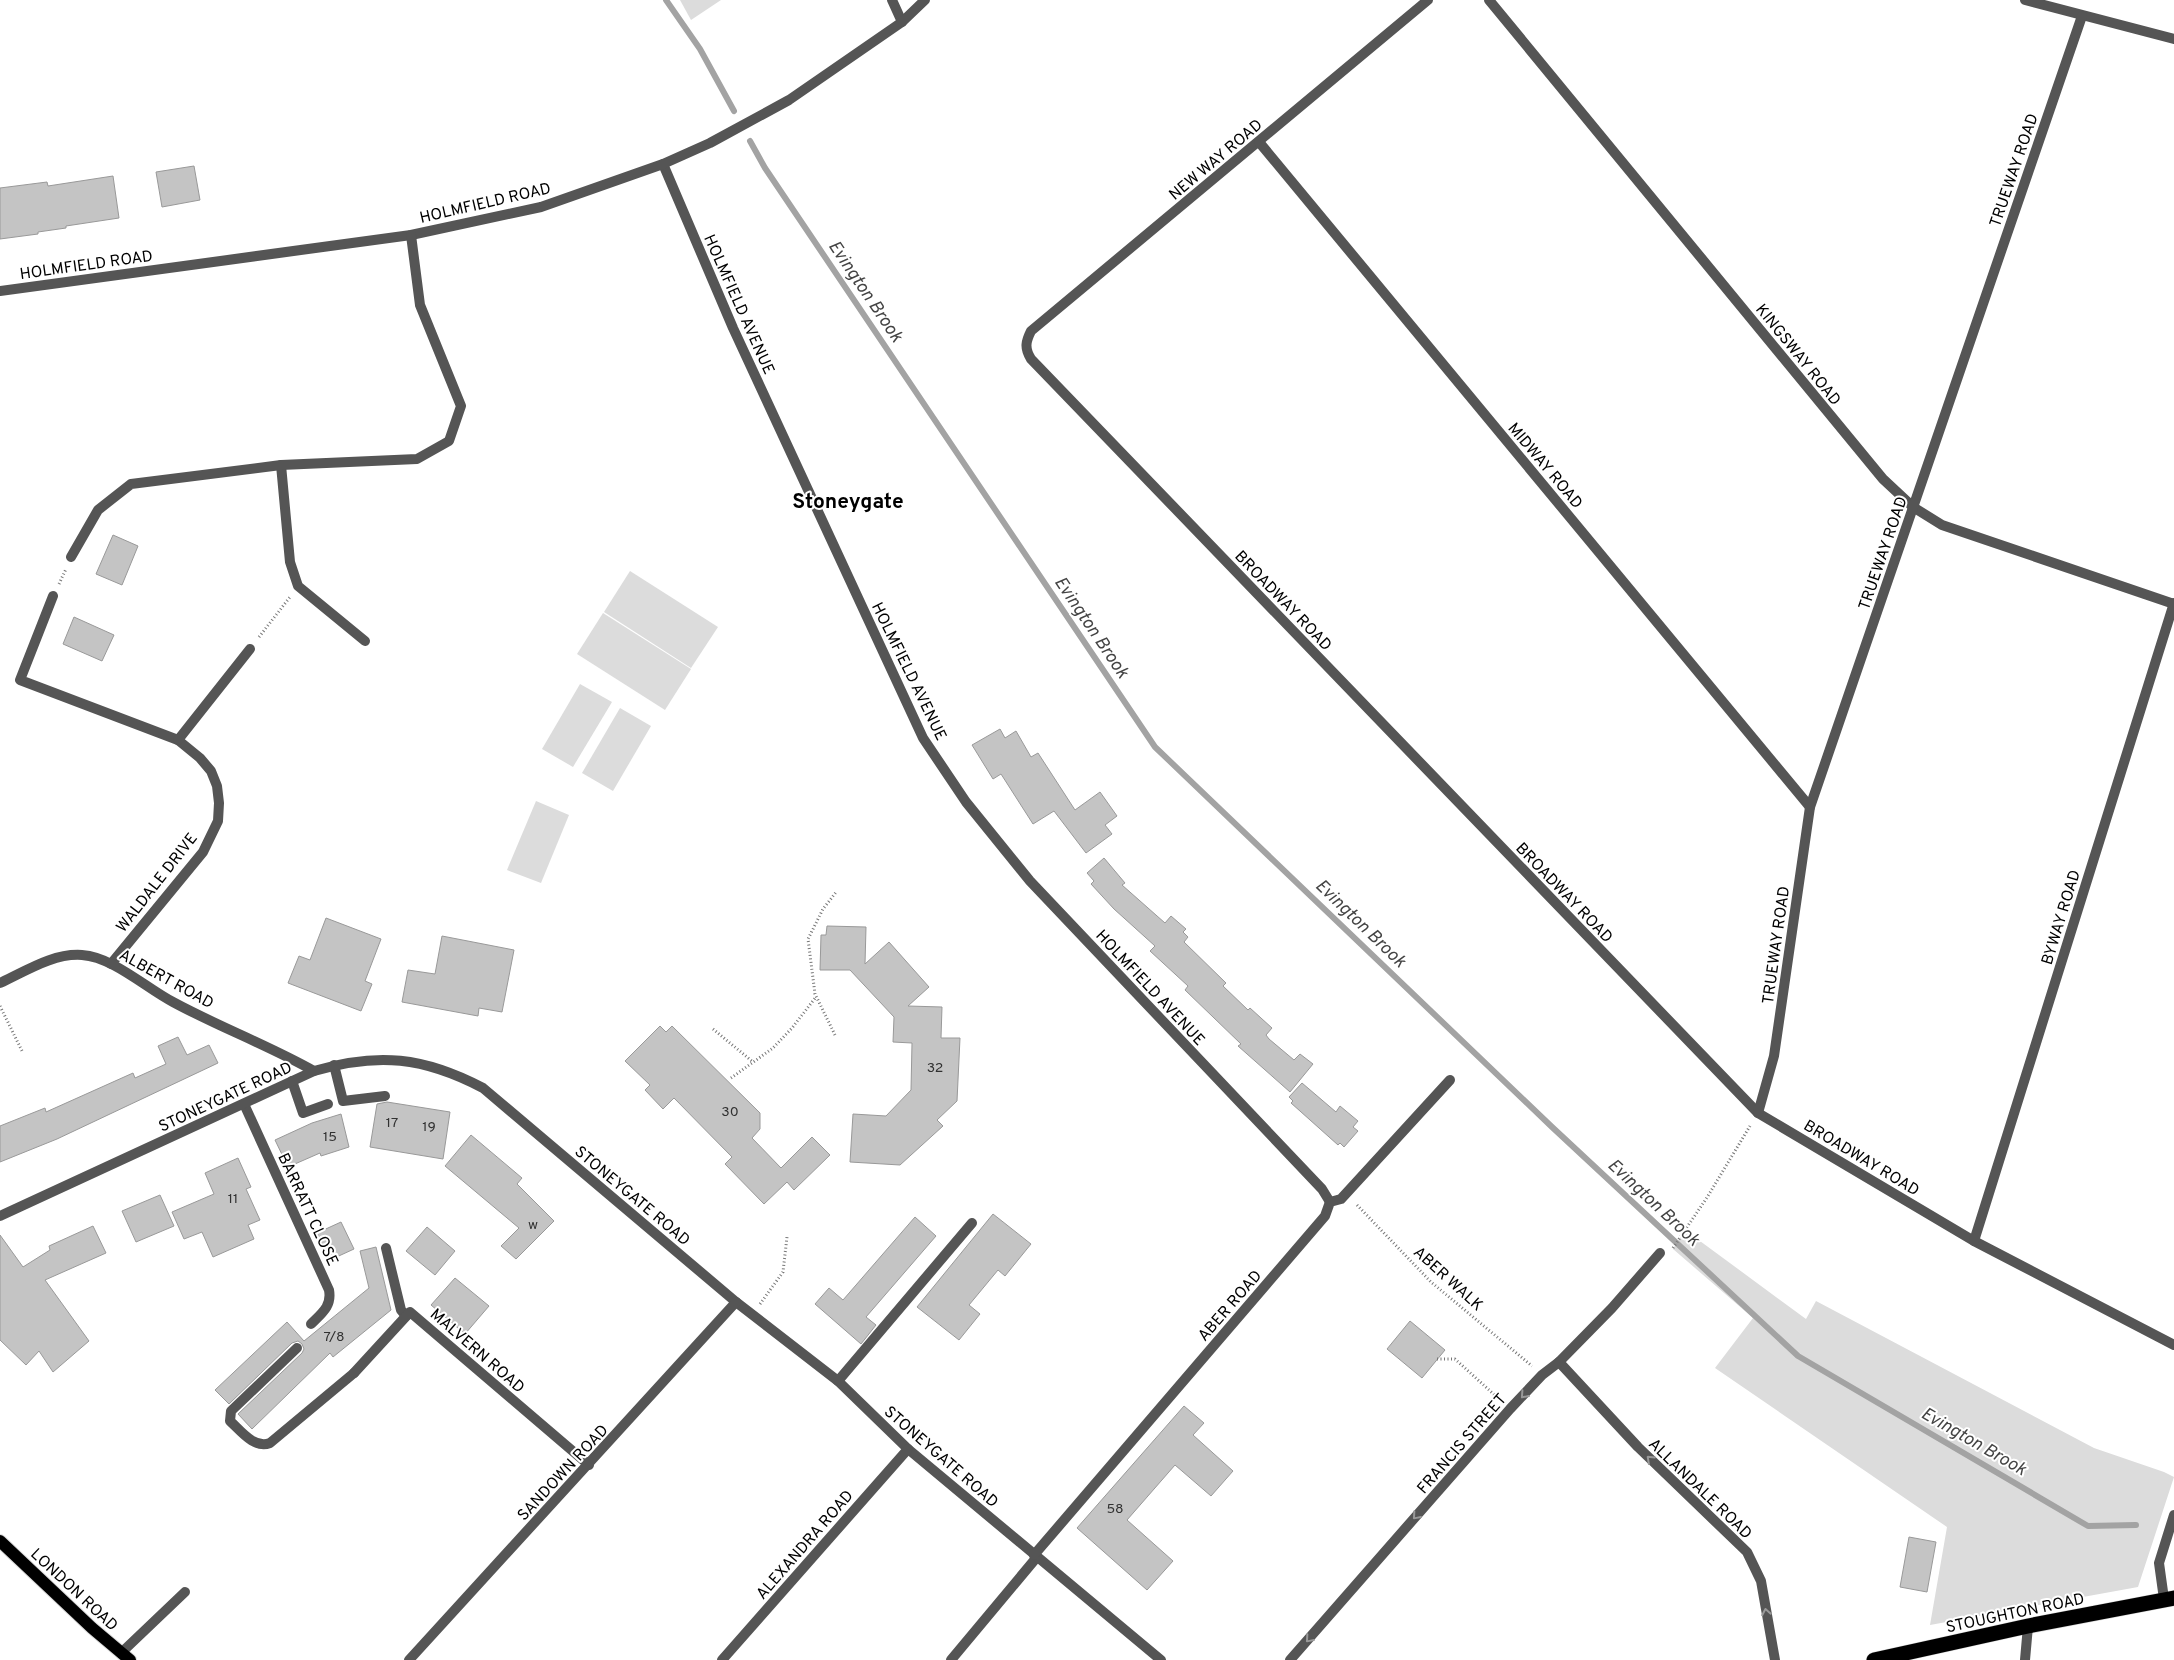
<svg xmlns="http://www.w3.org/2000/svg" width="2174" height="1660" viewBox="0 0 2174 1660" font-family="Overpass,sans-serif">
	<rect width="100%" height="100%" fill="#fff"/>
	<g fill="#dcdcdc">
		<path d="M680,0h41l-30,20z"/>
		<path d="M630,571l88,56 -27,41 -87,-56z"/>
		<path d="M603,613l88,56 -26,41 -88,-56z"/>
		<path d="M580,684l32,18 -39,65 -31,-18z"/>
		<path d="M620,708l31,18 -38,65 -31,-18z"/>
		<path d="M536,801l33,14 -28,68 -34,-13z"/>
		<path d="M1685,1230l121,89 10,-18 278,147 70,24 10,5 -36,110 -208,38 17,-98 -232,-159 38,-50 -80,-69z"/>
	</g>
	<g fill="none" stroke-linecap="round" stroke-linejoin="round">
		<g stroke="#a3a3a3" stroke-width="6">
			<path d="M666,0l34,49 34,62"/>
			<path d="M750,141l15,27 390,579 397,380 246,229 290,170 48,-1"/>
		</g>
	</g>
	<g fill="#c4c4c4" stroke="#999">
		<path d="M194,166l6,34 -38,7 -6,-35z"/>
		<path d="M113,176l6,42 -53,8v2l-28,4v2l-38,5v-51l47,-6 1,4z"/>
		<path d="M113,535l25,11 -16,39 -26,-11z"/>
		<path d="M74,617l40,18 -12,26 -39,-17z"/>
		<path d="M1000,729l5,9 11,-7 15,26 7,-4 37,57 25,-18 17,24 -12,9 7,9 -26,19 -32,-42 -21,13 -32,-50 -8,5 -21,-34z"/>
		<path d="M1104,858l21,25 -3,2 43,38 6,-7 15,13 -3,3 5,5 -4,5 42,41 -3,3 25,24 2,-2 22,20 -6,7 3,4 25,21 6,-6 13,10 -23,28 -52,-46 3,-2 -56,-54 3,-4 -38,-35 5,-5 -41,-37 -23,-25 3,-3 -7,-8z"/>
		<path d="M326,918l55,21 -16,42 7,3 -11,27 -73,-28 11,-27 11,4z"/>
		<path d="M827,926l39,1 -1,37 24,-22 40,45 -21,19 34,1 -1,31h19l-3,63 -20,19 6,6 -43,39 -50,-3 3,-48 33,2 25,-26 1,-47 -19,-1 1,-25 -44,-47h-30l1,-35h5z"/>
		<path d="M442,936l72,14 -12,62 -23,-4 -1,8 -76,-14 6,-32 27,4z"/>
		<path d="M660,1026l6,6 6,-6 88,87v16l-8,9 29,30 31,-31 18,18 -36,35 -7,-8 -23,22 -39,-40 7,-7 -58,-59 -11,11 -18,-19 5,-5 -25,-24z"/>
		<path d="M178,1037l9,18 22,-10 9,18 -161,76 -57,23v-36l45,-18 1,4 87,-39 2,5 31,-14 -8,-18z"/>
		<path d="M1302,1083l34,29 4,-6 18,15 -5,6 5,4 -14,16 -4,-4 -2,2 -47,-42 2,-2 -4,-4z"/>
		<path d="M387,1102l63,10 -7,47 -73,-12 7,-43z"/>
		<path d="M341,1114l8,33 -28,9 -1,-3 -32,14 -13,-27 37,-17z"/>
		<path d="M471,1135l51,43 -5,6 37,37 -38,38 -15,-13 18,-18 -74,-62z"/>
		<path d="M238,1158l13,29 -5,2 14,31 -12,5 6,14 -41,18 -11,-25 -18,7 -12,-27 42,-18 -9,-21z"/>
		<path d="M160,1195l14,31 -38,16 -14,-31z"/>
		<path d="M993,1214l38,30 -26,32 -7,-6 -29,35 11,9 -21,26 -42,-33z"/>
		<path d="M915,1217l21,19 -70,81 10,8 -15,19 -46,-40 14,-16 14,12z"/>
		<path d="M341,1222l13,27 -24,11 -13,-27z"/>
		<path d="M93,1226l13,27 -61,27 44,61 -36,31 -14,-21 -13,14 -26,-25v-105l23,32 27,-17 -1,-4z"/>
		<path d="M427,1227l28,24 -20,24 -29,-24z"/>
		<path d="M376,1247l15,63 -58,47 -3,-4 -78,76 -14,-15 64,-61 2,-4 -2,-5 -4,-3 -6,2 -63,61 -14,-14 72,-68 17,19 65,-53 -9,-37z"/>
		<path d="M455,1278l34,28 -24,28 -34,-29z"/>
		<path d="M1410,1321l35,29 -23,28 -35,-29z"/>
		<path d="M1184,1406l20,17 -11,12 40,36 -22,25 -36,-31 -48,55 46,41 -26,29 -70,-62z"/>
		<path d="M1909,1537l27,5 -9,50 -27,-5z"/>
	</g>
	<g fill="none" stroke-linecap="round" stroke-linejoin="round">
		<g stroke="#dbdbdb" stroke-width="14">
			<path id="primary" d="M0,1541l92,87 38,32"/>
		</g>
		<g stroke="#dbdbdb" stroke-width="16">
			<path id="highway" d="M1874,1660l154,-34 146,-28"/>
		</g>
		<g stroke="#777" stroke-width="3" stroke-dasharray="1 2.5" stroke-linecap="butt">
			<path d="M59,584l7,-15"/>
			<path d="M259,637l31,-40"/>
			<path d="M0,1006l22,45"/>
			<path d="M713,1029l40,33"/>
			<path d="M835,1035l-20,-41 -7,-55 15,-30 14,-18"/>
			<path d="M731,1078l42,-30 19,-20 24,-31"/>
			<path d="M1357,1205l74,77 101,84"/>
			<path d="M1673,1248l35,-52 42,-70"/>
			<path d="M760,1304l23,-32 4,-35"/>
			<path d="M1437,1359h18l44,40"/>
		</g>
		<g stroke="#555" stroke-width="10">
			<path d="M334,1065l9,36 42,-5"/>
			<path d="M292,1081l11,32 25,-9"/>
			<path d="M386,1248l15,62 5,6"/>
			<path d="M297,1348l-66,63 -1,10c11,10 24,28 40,22l84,-70"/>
			<path d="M838,1381l134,-158"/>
			<path d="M121,1653l64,-61"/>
			<path d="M951,1660l86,-103"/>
		</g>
		<g stroke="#555" stroke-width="10">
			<path d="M892,0l10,22"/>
			<path d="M1428,0l-397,331c-5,10 -7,17 0,28l727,754 216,128 200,104"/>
			<path d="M1489,0l394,479 30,28 29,18 232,79"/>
			<path d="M2025,0l149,39"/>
			<path d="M1259,142l551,665"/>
			<path d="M663,164l70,164 190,410 43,64 64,79 292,308 8,13"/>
			<path d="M0,291l411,-56 130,-28 122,-43 47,-21 79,-43 113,-78 23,-22"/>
			<path d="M281,465l9,97 8,24 67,55"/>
			<path d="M71,557l27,-47 33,-26 150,-19 136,-6 32,-18 12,-35 -41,-101 -9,-70"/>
			<path d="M53,596l-33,84 158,60 22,18 11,13 6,15 2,17 -1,18 -15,31 -92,112"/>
			<path d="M178,740l72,-91"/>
			<path d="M0,983c26,-12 53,-30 82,-28 31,2 64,33 91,47 46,25 95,43 141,69"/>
			<path d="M244,1104l85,186c3,16 -7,23 -18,34"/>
			<path d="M1758,1113l16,-57 36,-249 272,-791"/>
			<path d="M0,1216l314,-145c64,-19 110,-14 169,17l253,214 102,79 70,68 253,211"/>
			<path d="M1974,1241l200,-638"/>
			<path d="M1559,1362l79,85 109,105 14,29 14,79"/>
			<path d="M354,1373l56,-61 179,153"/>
			<path d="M1034,1555l291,-339 5,-14 11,-3 109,-119"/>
			<path d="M2164,1599l-5,-36 15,-48"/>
			<path d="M409,1660l327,-358"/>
			<path d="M722,1660l186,-211"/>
			<path d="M1290,1660l220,-251 32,-34 17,-13 53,-54 48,-55"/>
			<path d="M2025,1660l3,-34"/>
		</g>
		<use href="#primary" stroke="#000" stroke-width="12"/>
		<use href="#highway" stroke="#000" stroke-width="15"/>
	</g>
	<defs><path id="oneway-chevron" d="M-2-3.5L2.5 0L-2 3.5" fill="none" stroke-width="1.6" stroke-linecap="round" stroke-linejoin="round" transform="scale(1.25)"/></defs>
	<g stroke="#999">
		<use href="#oneway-chevron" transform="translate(1524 1395) rotate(132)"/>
		<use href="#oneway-chevron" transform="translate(1650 1459) rotate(-137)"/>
		<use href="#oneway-chevron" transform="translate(1416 1516) rotate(131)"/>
		<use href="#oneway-chevron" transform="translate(1766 1612) rotate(-100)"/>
		<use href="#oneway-chevron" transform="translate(1309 1639) rotate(131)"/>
	</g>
	<g text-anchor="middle" stroke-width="4" stroke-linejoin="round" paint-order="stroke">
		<g font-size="14" fill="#313131">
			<text x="935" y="1072">32</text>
			<text x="730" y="1116">30</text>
			<text x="392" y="1127">17</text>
			<text x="429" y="1131">19</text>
			<text x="330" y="1141">15</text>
			<text x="233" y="1203">11</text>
			<text x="533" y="1229">w</text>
			<text x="334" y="1341">7/8</text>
			<text x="1115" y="1513">58</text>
		</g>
		<g font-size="16" fill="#000" stroke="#fff">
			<text transform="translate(1215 159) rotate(-40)" y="6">NEW WAY ROAD</text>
			<text transform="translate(2013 170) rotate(-71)" y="6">TRUEWAY ROAD</text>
			<text transform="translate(485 202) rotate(-13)" y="6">HOLMFIELD ROAD</text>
			<text transform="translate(86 264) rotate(-8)" y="6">HOLMFIELD ROAD</text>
			<text transform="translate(740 304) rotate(66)" y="6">HOLMFIELD AVENUE</text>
			<text transform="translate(1799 354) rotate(51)" y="6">KINGSWAY ROAD</text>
			<text transform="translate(1546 465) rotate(50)" y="6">MIDWAY ROAD</text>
			<text transform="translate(1882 553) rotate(-71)" y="6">TRUEWAY ROAD</text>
			<text transform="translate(1284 600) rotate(46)" y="6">BROADWAY ROAD</text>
			<text transform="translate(910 671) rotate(64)" y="6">HOLMFIELD AVENUE</text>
			<text transform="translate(156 882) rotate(-52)" y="6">WALDALE DRIVE</text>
			<text transform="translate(1565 892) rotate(46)" y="6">BROADWAY ROAD</text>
			<text transform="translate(2060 917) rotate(-73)" y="6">BYWAY ROAD</text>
			<text transform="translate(1775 945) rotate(-82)" y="6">TRUEWAY ROAD</text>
			<text transform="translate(167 978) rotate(29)" y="6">ALBERT ROAD</text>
			<text transform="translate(1151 987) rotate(47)" y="6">HOLMFIELD AVENUE</text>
			<text transform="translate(225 1096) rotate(-25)" y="6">STONEYGATE ROAD</text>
			<text transform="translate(1862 1157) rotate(31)" y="6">BROADWAY ROAD</text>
			<text transform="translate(633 1195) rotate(40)" y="6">STONEYGATE ROAD</text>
			<text transform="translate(309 1209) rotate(65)" y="6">BARRATT CLOSE</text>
			<text transform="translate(1449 1278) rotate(42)" y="6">ABER WALK</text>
			<text transform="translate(1229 1305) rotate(-49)" y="6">ABER ROAD</text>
			<text transform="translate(478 1350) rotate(41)" y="6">MALVERN ROAD</text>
			<text transform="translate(1461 1443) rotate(-49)" y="6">FRANCIS STREET</text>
			<text transform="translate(942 1456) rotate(41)" y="6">STONEYGATE ROAD</text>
			<text transform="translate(562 1472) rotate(-47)" y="6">SANDOWN ROAD</text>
			<text transform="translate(1701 1488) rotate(44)" y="6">ALLANDALE ROAD</text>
			<text transform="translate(804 1544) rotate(-49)" y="6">ALEXANDRA ROAD</text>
			<text transform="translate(75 1589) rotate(43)" y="6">LONDON ROAD</text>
			<text transform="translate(2015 1612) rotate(-12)" y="6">STOUGHTON ROAD</text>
		</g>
		<g font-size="18" font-style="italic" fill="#444" stroke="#fff">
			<text transform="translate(866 291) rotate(56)" y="6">Evington Brook</text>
			<text transform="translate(1092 627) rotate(56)" y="6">Evington Brook</text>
			<text transform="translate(1361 923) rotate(44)" y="6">Evington Brook</text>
			<text transform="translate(1654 1202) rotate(43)" y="6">Evington Brook</text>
			<text transform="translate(1974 1441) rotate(30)" y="6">Evington Brook</text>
		</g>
		<g font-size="21" font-weight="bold" fill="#000" stroke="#fff">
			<text x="848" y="508">Stoneygate</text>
		</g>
	</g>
</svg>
